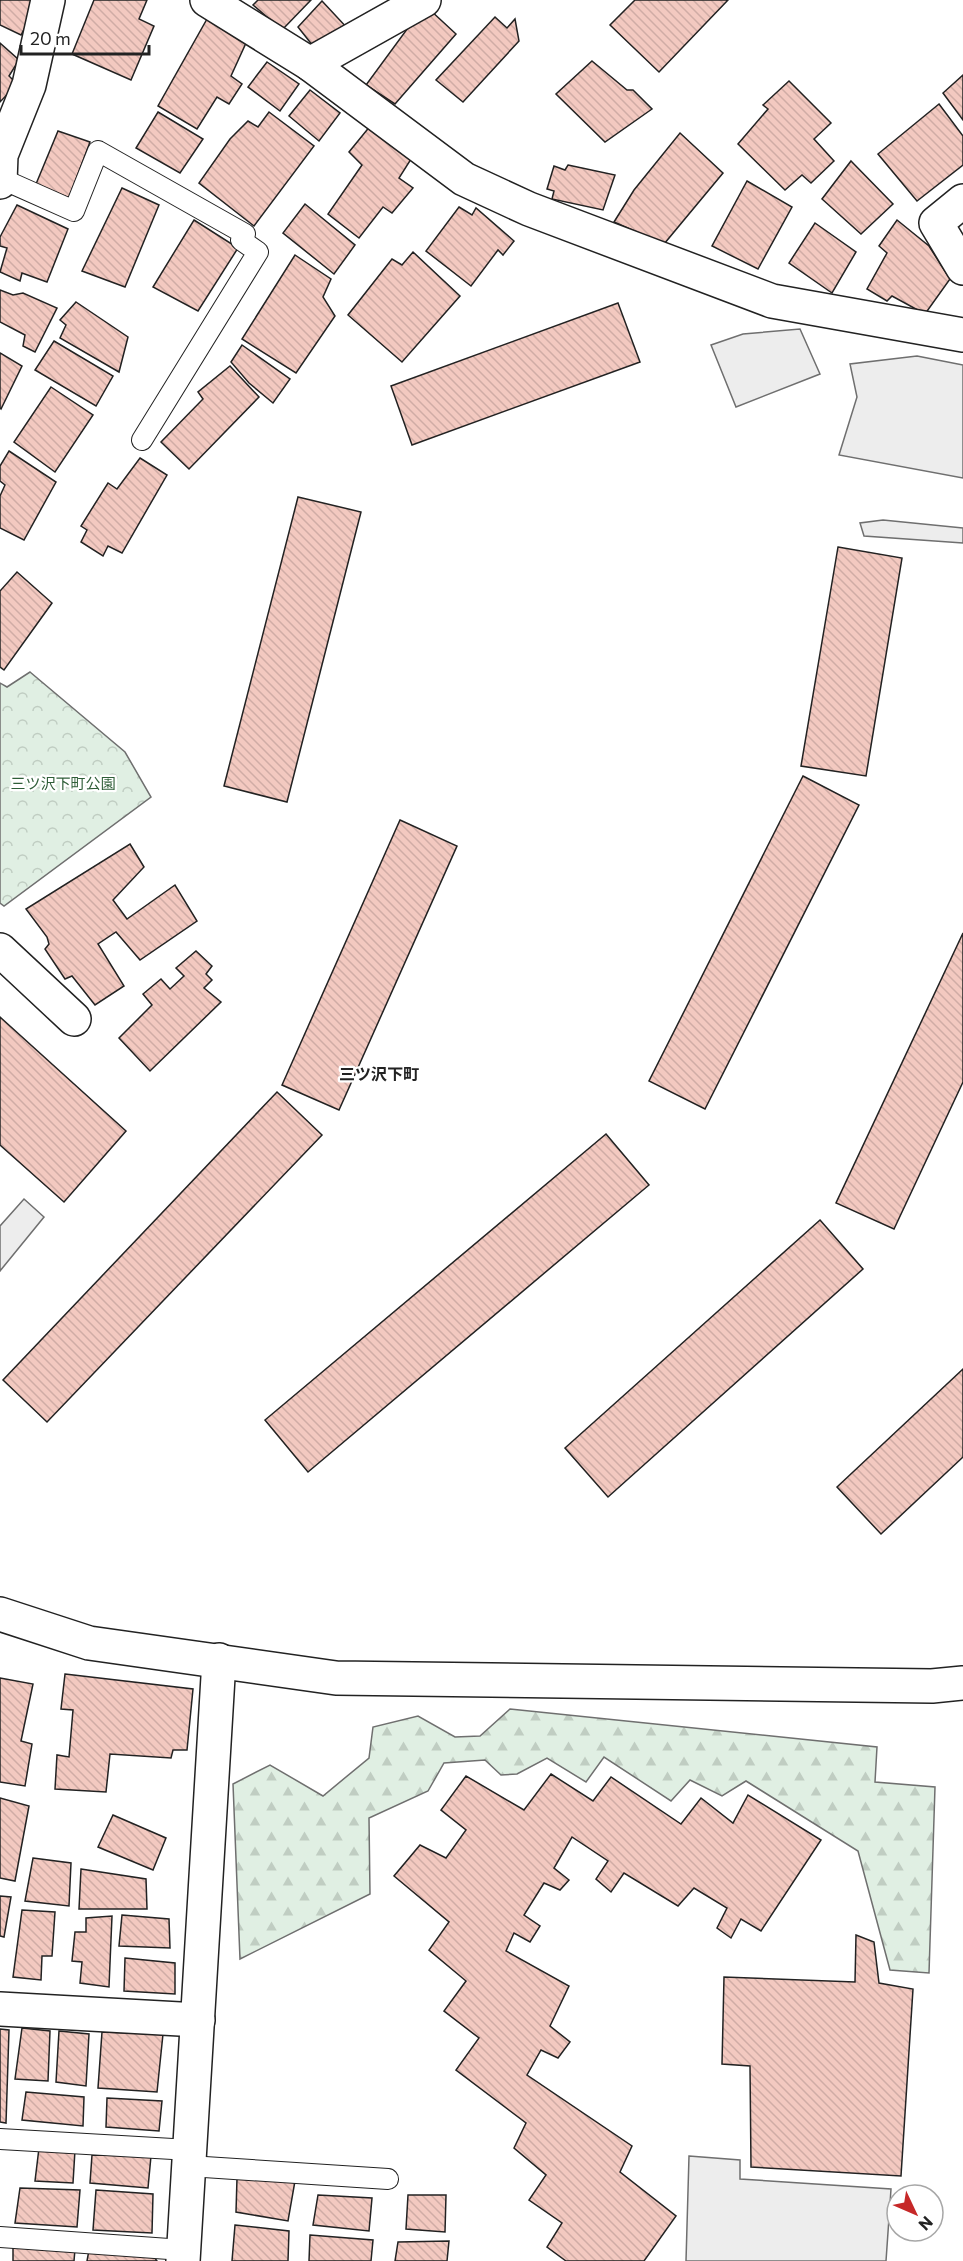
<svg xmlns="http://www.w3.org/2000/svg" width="963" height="2261" viewBox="0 0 963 2261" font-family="Commissioner,'Noto Sans JP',sans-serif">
	<defs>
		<pattern id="forest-firs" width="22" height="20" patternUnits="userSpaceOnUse" patternTransform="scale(1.5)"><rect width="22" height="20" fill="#e0efe3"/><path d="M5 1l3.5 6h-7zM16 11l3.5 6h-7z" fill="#c0cdc2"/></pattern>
		<pattern id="park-crowns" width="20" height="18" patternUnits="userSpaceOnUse" patternTransform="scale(1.5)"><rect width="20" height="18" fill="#e0efe3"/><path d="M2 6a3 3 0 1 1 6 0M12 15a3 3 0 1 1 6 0" fill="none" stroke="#c0cdc2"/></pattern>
		<pattern id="building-back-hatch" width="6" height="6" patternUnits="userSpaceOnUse" patternTransform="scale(1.5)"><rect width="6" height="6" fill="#f3c9c0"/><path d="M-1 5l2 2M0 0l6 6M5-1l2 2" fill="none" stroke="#d0aca5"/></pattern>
	</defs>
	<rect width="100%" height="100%" fill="#fff"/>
	<path fill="url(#forest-firs)" stroke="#6f6f6f" stroke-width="1.5" d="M510,1709l367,38 -2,35 60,5 -6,186 -39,-3 -32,-119 -112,-70 -24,15 -32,-16 -19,21 -67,-44 -18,25 -39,-24 -30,16 -16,1 -16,-15 -41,3 -16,28 -59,27 1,76 -130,65 -7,-175 37,-19 53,31 46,-38 4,-31 45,-11 37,21 25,-1z"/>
	<path fill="url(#park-crowns)" stroke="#6f6f6f" stroke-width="1.5" d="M30,672l95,80 26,45 -147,109 -4,-3v-220l7,4z"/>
	<g fill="#ededed" stroke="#6f6f6f" stroke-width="1.5">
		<path d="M800,329l20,45 -84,33 -25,-62 32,-11z"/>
		<path d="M917,356l46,9v113l-124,-23 18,-58 -7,-33z"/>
		<path d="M883,520l80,8v15l-99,-7 -4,-13z"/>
		<path d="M24,1199l20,18 -44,54v-45z"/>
		<path d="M689,2156l51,4v19l151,10 -5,72h-200z"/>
	</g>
	<g fill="url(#building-back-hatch)" stroke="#222" stroke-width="1.5">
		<path d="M0,0h32l-3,20 -8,15 -21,-10z"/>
		<path d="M94,0h53l-8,19 15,7 -23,54 -59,-26z"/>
		<path d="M258,0h53l-29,30 -29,-25z"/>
		<path d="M635,0h93l-69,72 -49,-47z"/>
		<path d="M322,1l28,30 -33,20 -19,-24z"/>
		<path d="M429,9l27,25 -61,70 -29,-19 47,-64z"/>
		<path d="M495,17l12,11 8,-9 4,22 -56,61 -27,-22z"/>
		<path d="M207,19l39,24 -15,33 11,8 -13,20 -12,-7 -20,32 -39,-23z"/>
		<path d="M0,43l19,17 -10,16 8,8 -17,18z"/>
		<path d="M592,61l35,29h6l19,19 -47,33 -49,-48z"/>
		<path d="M267,62l32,22 -19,27 -32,-24z"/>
		<path d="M963,75v45l-20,-27z"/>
		<path d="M789,81l42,42 -17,16 20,22 -23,22 -9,-8 -17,15 -47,-46 30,-35 -5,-4z"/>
		<path d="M310,90l30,23 -21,28 -30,-25z"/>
		<path d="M939,104l24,32v29l-46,36 -39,-47z"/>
		<path d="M158,112l45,27 -23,34 -44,-25z"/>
		<path d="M269,112l45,34 -60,80 -55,-43 31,-44 18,-18 10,6z"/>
		<path d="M371,125l42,31 -14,22 14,10 -21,25 -9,-6 -24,31 -31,-24 34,-49 -13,-13z"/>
		<path d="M58,131l32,11 -21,56 -33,-14z"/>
		<path d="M680,133l43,40 -59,71 -50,-22 20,-32z"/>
		<path d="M851,161l42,43 -32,30 -39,-35z"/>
		<path d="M568,165l47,10 -12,35 -51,-11 2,-8 -7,-2 7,-23 11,4z"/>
		<path d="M747,181l45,26 -34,62 -46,-23z"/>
		<path d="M122,188l37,17 -34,82 -43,-16z"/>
		<path d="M305,204l50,41 -21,29 -51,-41z"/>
		<path d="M17,205l51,24 -21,53 -25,-9 -2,8 -20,-9 7,-24 -7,-2v-9z"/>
		<path d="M459,207l13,8 4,-7 38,33 -11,14 -5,-5 -27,36 -45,-35z"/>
		<path d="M194,220l44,28 -40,63 -45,-24z"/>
		<path d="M897,220l32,26 21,33 -25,35 -33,-18 -5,5 -20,-12 20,-36 -8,-7z"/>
		<path d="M815,223l41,29 -24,41 -43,-30z"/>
		<path d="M413,252l47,44 -58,66 -54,-47 44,-56 10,6z"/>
		<path d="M295,255l36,24 -8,18 12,19 -39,57 -54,-34z"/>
		<path d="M0,290l13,5 10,-2 34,15 -22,44 -12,-6 2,-11 -25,-13z"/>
		<path d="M76,302l52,35 -9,35 -59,-34 6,-13 -6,-5z"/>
		<path d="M618,303l22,59 -228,83 -21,-59z"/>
		<path d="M54,341l59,35 -17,30 -61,-36z"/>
		<path d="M242,345l48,34 -17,24 -24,-20 -18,-21z"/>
		<path d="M0,353l22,13 -21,43 -1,-1z"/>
		<path d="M230,366l29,31 -70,72 -28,-27 42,-43 -5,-7z"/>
		<path d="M51,387l42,28 -38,57 -41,-30z"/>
		<path d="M9,451l47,31 -32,58 -24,-12v-32l5,-11 -5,-4v-15z"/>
		<path d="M140,458l27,17 -45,78 -14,-7 -5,10 -22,-14 6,-12 -6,-4 27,-43 9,6z"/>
		<path d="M298,497l63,15 -74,290 -63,-16z"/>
		<path d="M838,547l64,11 -36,218 -65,-10z"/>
		<path d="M17,572l35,31 -48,67 -4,-3v-76z"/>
		<path d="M803,776l56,29 -154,304 -56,-28z"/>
		<path d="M400,820l57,26 -118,264 -57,-25z"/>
		<path d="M130,844l14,23 -31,33 14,19 48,-34 22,36 -57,39 -24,-28 -18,12 26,42 -29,19 -23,-29 -7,3 -20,-30 4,-5 -2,-7 -21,-28z"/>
		<path d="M963,933v149l-69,147 -58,-26z"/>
		<path d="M196,951l16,15 -6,8 6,6 -8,8 17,14 -71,69 -31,-33 33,-33 -9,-11 18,-15 9,10 14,-13 -8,-8z"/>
		<path d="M0,1017l126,114 -62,71 -64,-57z"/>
		<path d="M277,1092l45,43 -275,287 -44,-42z"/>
		<path d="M606,1134l43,51 -341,287 -43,-52z"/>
		<path d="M820,1220l43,49 -255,228 -43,-49z"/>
		<path d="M963,1369v88l-82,77 -44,-47z"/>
		<path d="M65,1674l128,15 -6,61h-14l-2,8 -61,-4 -4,38 -51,-3 2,-34 12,2 4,-47 -12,-1z"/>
		<path d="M0,1678l33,6 -12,57 11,3 -7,42 -25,-4z"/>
		<path d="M551,1774l42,27 18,-24 70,47 20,-26 32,25 15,-28 73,45 -60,91 -20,-12 -10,19 -14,-10 10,-20 -33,-20 -16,18 -54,-33 -13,19 -15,-13 12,-18 -36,-24 -18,31 15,12 -9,10 -16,-7 -20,32 16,11 -10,16 -16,-9 -8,18 63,35 -19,40 20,16 -12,16 -17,-8 -14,25 105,71 -12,26 56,44 -32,45h-78l-19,-14 15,-24 -33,-23 17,-25 -32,-27 12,-25 -70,-53 23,-32 -35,-27 22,-30 -37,-31 20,-28 -55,-46 26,-31 26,13 20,-28 -25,-20 25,-34 58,34z"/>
		<path d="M0,1798l29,8 -14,75 -15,-3z"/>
		<path d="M113,1815l53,23 -13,32 -55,-23z"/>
		<path d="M33,1858l38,5 -2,43 -44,-5z"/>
		<path d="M81,1869l65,10 1,30h-68z"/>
		<path d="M0,1896l11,1 -7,40 -4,-1z"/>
		<path d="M22,1910l33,2 -3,44h-10l-1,24 -28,-3z"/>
		<path d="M122,1915l47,4 1,29 -51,-2z"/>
		<path d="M112,1916l-3,71 -29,-4 2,-21 -10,-1 3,-29h11v-14z"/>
		<path d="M856,1935l18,7 5,41 34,6 -12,187 -150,-9 -1,-101 -28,-2 2,-87 131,5z"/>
		<path d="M125,1958l50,5v31l-51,-3z"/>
		<path d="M22,2028l28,3 -2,50 -33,-2z"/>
		<path d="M0,2029l9,1 -3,93 -6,-1z"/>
		<path d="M59,2031l30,3 -3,52 -30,-4z"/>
		<path d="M102,2032l61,2 -6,58 -59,-4z"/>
		<path d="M26,2092l58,5 -1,29 -61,-6z"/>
		<path d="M107,2098l55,3 -3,30 -53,-4z"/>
		<path d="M39,2148l36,2 -2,33 -38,-2z"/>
		<path d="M92,2155l59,1 -3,32 -58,-5z"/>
		<path d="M237,2178l58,3 -7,40 -52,-9z"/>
		<path d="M20,2188l60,2 -3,37 -62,-4z"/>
		<path d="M96,2190l57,4 -1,39 -59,-3z"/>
		<path d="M318,2195l54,3 -3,33 -56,-6z"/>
		<path d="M408,2195h38l-1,37 -39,-3z"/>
		<path d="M235,2225l54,6 -1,30h-56z"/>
		<path d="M310,2235l63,5 -2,21h-62z"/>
		<path d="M449,2241l-2,20h-52l3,-19z"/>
		<path d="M13,2244l62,5 -1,12h-61z"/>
		<path d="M89,2250l63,4 5,7h-70z"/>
	</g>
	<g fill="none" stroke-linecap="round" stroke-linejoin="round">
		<g stroke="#222" stroke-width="22">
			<g id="service">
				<path d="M2,179l72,32 24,-60 147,83 -4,6 17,12 -116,188"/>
				<path d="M0,2139l190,11"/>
				<path d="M189,2166l199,13"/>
				<path d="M0,2237l183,13"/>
			</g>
		</g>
		<g stroke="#222" stroke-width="36">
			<g id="minor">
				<path d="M207,0l103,64 154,115 65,30 243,92 191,34"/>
				<path d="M310,64l114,-64"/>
				<path d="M0,182l1,-27 28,-70 19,-85"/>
				<path d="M963,201l-27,22 27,45"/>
				<path d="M0,950l74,69"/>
				<path d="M0,2009l198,11"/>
				<path d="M183,2261l36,-601"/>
			</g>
		</g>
		<g stroke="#222" stroke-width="36">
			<path id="tertiary" d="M0,1614l89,29 247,35 596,8 31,-3"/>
		</g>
		<use href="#service" stroke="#fff" stroke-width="20"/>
		<use href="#minor" stroke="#fff" stroke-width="33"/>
		<use href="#tertiary" stroke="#fff" stroke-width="33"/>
	</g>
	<g text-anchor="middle" stroke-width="4.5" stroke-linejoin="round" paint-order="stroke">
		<g font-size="15" fill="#2f5e38" stroke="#fff">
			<text x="63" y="789">三ツ沢下町公園</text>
		</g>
		<g font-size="16" font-weight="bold" fill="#222" stroke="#fff">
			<text x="379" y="1080">三ツ沢下町</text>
		</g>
	</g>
	<g transform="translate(915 2213) rotate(134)"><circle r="28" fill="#ffffff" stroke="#a7a7a7" stroke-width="1.5"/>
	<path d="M0-4.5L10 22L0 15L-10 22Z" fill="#c62828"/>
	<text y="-9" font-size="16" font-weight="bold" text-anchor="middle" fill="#222222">N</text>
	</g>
	<path d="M21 45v9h128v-9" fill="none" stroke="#222222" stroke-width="3"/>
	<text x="30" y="45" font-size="18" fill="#222222" stroke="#ffffff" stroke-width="4.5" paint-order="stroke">20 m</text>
</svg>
